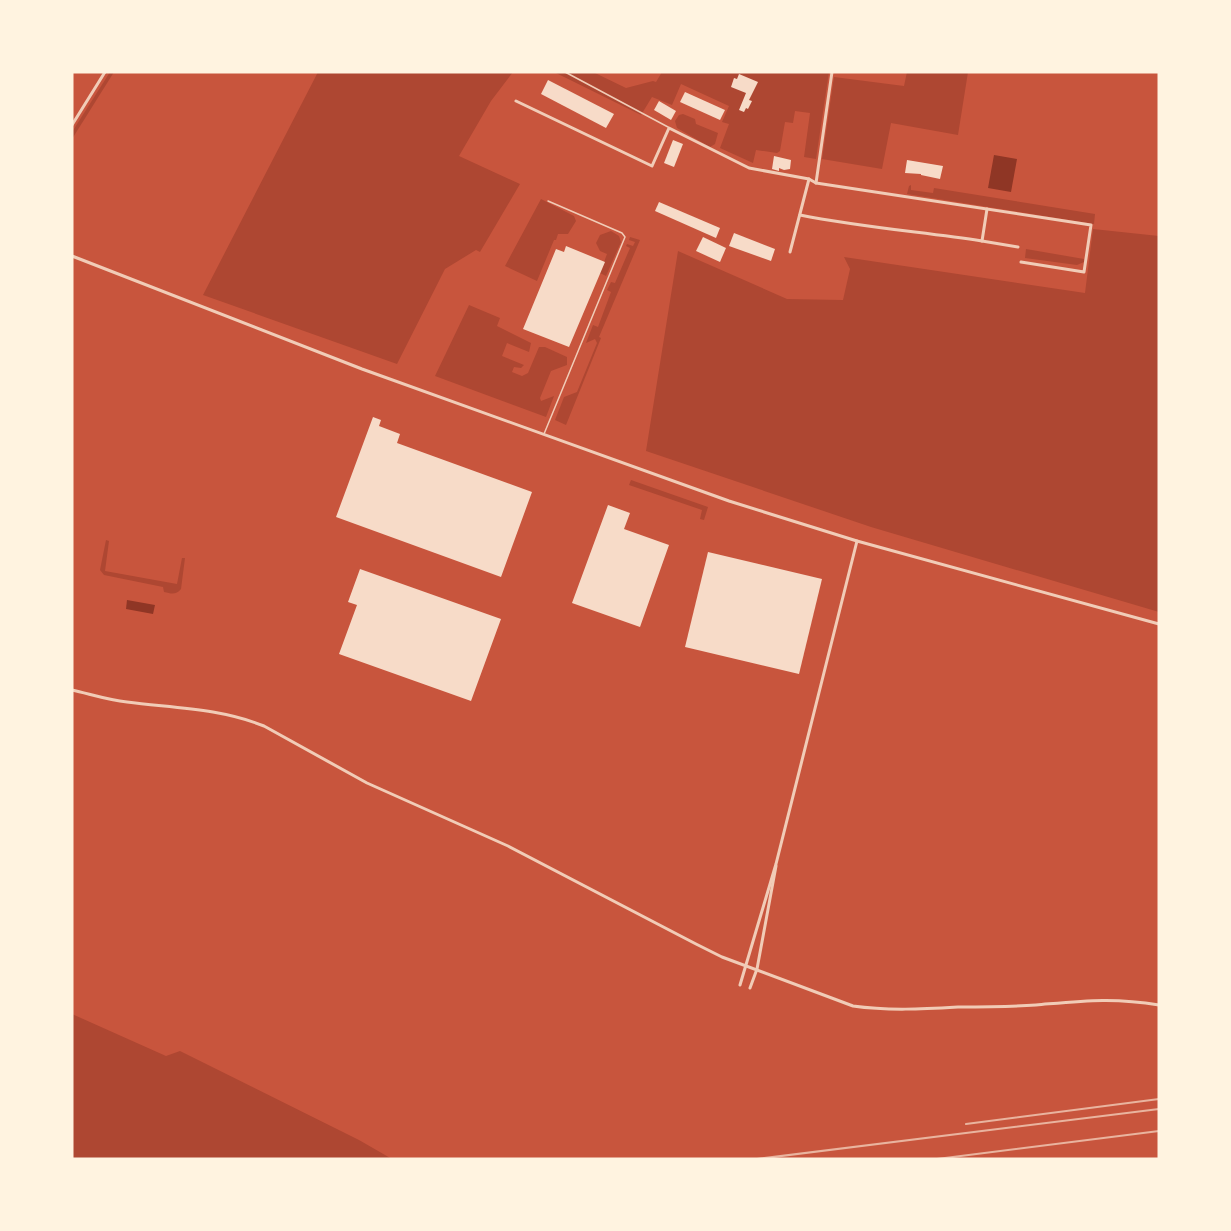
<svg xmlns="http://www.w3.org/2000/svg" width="1231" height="1231" viewBox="0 0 1231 1231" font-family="Helvetica,sans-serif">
	<rect width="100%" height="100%" fill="#c8553d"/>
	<g fill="#ae4732">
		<path d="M110,72h4l-42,67v-7z"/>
		<path d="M318,72h195l-22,29 -32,55 61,28 -40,68 -4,-2 -31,19 -48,95 -194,-69z"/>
		<path d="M554,72h39l33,16 27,-7 3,1 6,-10h167l-13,87 -12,-2 6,-44 -15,-2 -2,12 -8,-1 -5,29 -3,2 -21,-3 -3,13 -33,-15 9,-24 -7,-2 7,-16 -48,-22 -9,21 -20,-8 -11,18z"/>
		<path d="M907,72h61l-10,63 -67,-12 -9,46 -60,-10 12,-82 70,9z"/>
		<path d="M683,114l12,5 1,5 22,9 -3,11 -5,3 -33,-19 -2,-7 4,-6z"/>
		<path d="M911,185v5l22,3 1,-5 161,26 -1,10 -187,-30 2,-8z"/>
		<path d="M541,199l33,17 2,5 -8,13h-10l-2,6h-2l-17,41 -32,-15z"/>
		<path d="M1093,229l66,7v376l-288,-85 -225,-76 32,-200 109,48 56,1 7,-31 -6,-12 241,36z"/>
		<path d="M611,231l8,5 2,6 -15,34 -6,-3 7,-19 -7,-3 -4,-8 4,-8z"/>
		<path d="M630,237l10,3 -41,97 2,1 -35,87 -11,-5 9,-23 13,-5 20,-49 -2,-4 -9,4 7,-18 5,2 13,-35 -4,-2 4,-8 4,1 15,-35 -4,-2 1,-2 6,2 2,-4 -6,-2z"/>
		<path d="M1026,249l58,10v3l-7,3 -52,-7z"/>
		<path d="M469,305l31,13 -3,8 34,17 -2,9 -22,-9 -5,13 22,9 -3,3 -7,-1 -2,5 10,4 6,-3 11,-26h6l22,10v8l-16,6 -11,27 1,3 13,-5 -8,21 -111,-41z"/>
		<path d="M631,480l77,27 -4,13 -4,-1 2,-9 -73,-25z"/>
		<path d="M106,540l3,1 -4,30 72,13 5,-26h3l-4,31c-5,6 -9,5 -17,3l-1,-5 -59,-12 -4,-5z"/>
		<path d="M72,1014l94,42 14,-5 179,89 33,19h-320z"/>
	</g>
	<g fill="#8f3625">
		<path d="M994,155l23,4 -6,33 -23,-4z"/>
		<path d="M127,600l28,5 -2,9 -27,-5z"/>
	</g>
	<g fill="#f7dbc8">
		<path d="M739,74l19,8 -9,18 3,1 -4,8 -2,-1 -2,4 -5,-2 7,-17 -15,-6 3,-9 3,1z"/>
		<path d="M548,80l66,34 -8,14 -65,-34z"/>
		<path d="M685,92l40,18 -5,10 -40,-18z"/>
		<path d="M659,101l17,10 -5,9 -17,-10z"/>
		<path d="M673,140l10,4 -9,23 -10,-4z"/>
		<path d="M774,156l17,4 -1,9 -6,1 -5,-2v3l-7,-2z"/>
		<path d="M907,160l36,6 -3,13 -19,-4v-1l-16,-1z"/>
		<path d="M659,202l61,26 -4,10 -61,-27z"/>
		<path d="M734,233l41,16 -4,12 -42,-15z"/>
		<path d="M703,237l23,11 -6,14 -24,-11z"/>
		<path d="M566,246l39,16 -36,85 -46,-18 33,-80 8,3z"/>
		<path d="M373,417l8,3 -2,6 21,8 -3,9 135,49 -31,85 -165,-60z"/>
		<path d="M608,505l22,8 -6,16 45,16 -29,82 -68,-24z"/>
		<path d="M708,552l114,27 -23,95 -114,-27z"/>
		<path d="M360,569l141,50 -30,82 -132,-47 18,-49 -9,-3z"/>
	</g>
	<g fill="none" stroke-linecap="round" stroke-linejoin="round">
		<g stroke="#f1ccb7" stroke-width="1.5">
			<path d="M565,72l103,55"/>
			<path d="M544,434l81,-197 -3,-4 -74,-32"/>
		</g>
		<g stroke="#f1ccb7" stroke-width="3">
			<path d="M832,72l-16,111 275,42 -7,47 -63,-10"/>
			<path d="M516,101l136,65 17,-38 80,40 60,11 7,4"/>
			<path d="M72,125l33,-53"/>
			<path d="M800,215c60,12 122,17 182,26l5,-32"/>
			<path d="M982,241l36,6"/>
			<path d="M790,252l19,-73"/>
			<path d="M72,256l290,113 367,132 128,40 302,83"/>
			<path d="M72,690c18,4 36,10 55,12 46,6 92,6 137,24l103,57 141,63 188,98 26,13 131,49c35,5 70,3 105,1 26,0 52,0 78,-2 46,-4 76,-8 123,0"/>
			<path d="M740,985l36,-121 81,-323"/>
			<path d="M750,988l7,-19 19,-103"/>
		</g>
		<g stroke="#e9b49f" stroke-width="2">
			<path d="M966,1124l193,-25"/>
			<path d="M757,1159l402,-50"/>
			<path d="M937,1159l222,-28"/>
		</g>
	</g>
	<rect width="1231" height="1231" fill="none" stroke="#fff3e0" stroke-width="147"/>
</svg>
